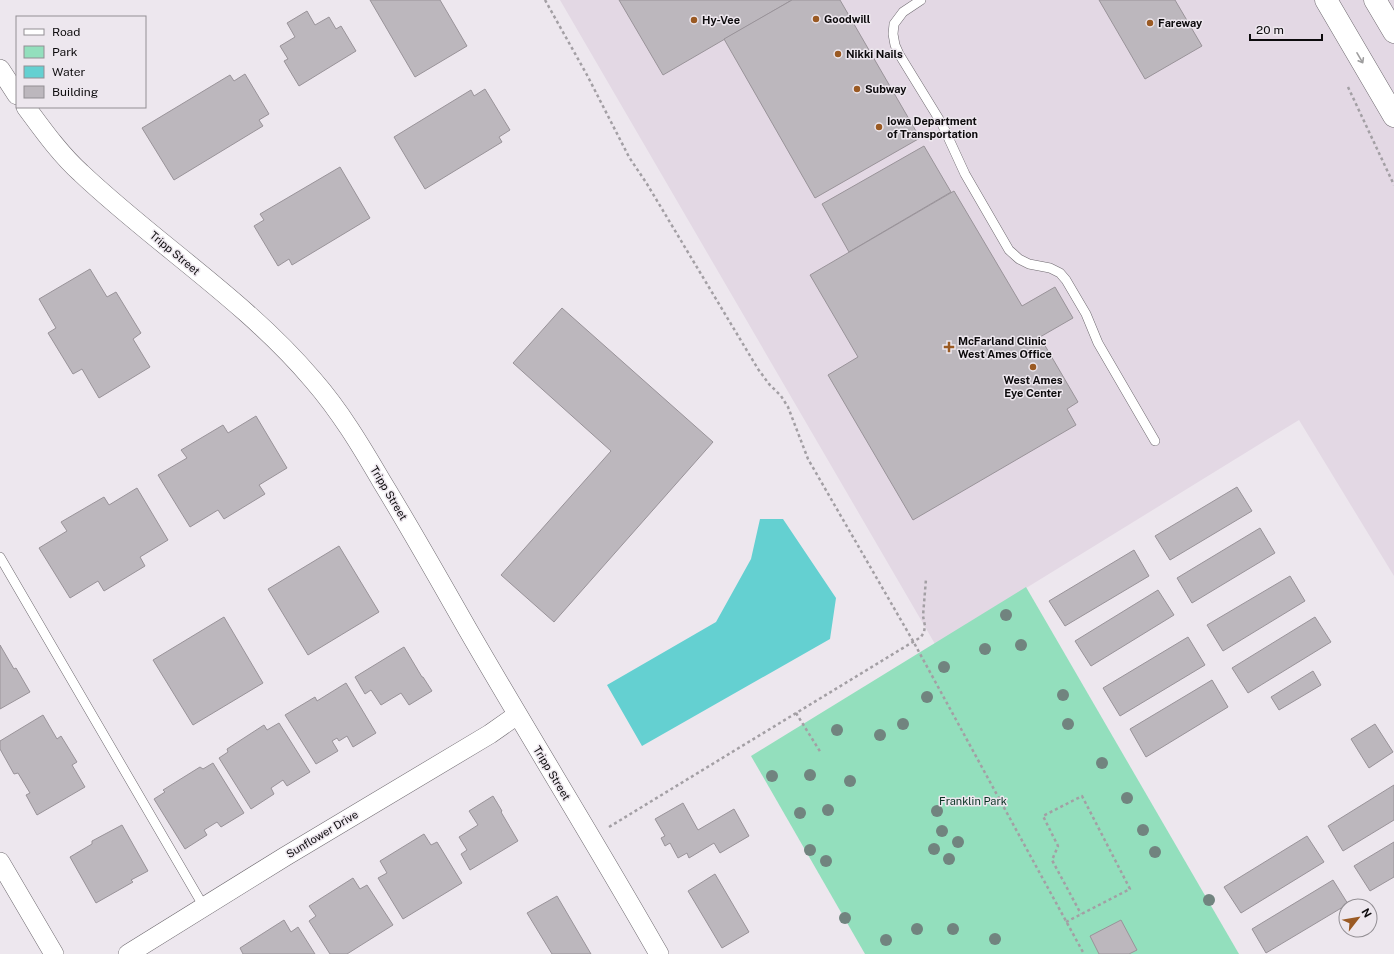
<svg xmlns="http://www.w3.org/2000/svg" width="1394" height="954" viewBox="0 0 1394 954" font-family="'Public Sans',sans-serif">
	<rect width="100%" height="100%" fill="#ede7ee"/>
	<path fill="#e3d8e4" d="M560,0h834v576l-95,-156 -364,224z"/>
	<path fill="#93dfbd" d="M1026,587l213,367h-374l-114,-198z"/>
	<path fill="#64d0d1" d="M760,519h23l53,79 -6,41 -188,107 -35,-61 109,-63 35,-63z"/>
	<g fill="#bcb7bd" stroke="#999399">
		<path d="M370,0h70l27,46 -52,31z"/>
		<path d="M619,0h173l-129,75z"/>
		<path d="M792,0h48l80,138 -105,60 -91,-159z"/>
		<path d="M1099,0h76l27,46 -57,33z"/>
		<path d="M307,11l8,14 14,-8 7,12 5,-3 15,25 -57,35 -15,-25 4,-2 -8,-13 15,-9 -8,-14z"/>
		<path d="M245,74l24,40 -10,6 4,6 -89,54 -32,-52 88,-53 4,6z"/>
		<path d="M485,89l25,41 -11,7 3,5 -77,47 -31,-52 77,-47 3,6z"/>
		<path d="M924,146l27,46 -102,60 -27,-48z"/>
		<path d="M340,167l30,51 -78,47 -3,-6 -11,7 -24,-40 10,-6 -4,-6z"/>
		<path d="M954,191l68,115 33,-19 18,31 -33,19 38,65 -11,7 9,16 -163,95 -85,-145 30,-18 -48,-82z"/>
		<path d="M90,269l17,28 9,-5 25,41 -8,6 17,28 -51,31 -17,-29 -9,5 -25,-41 8,-5 -17,-29z"/>
		<path d="M562,308l151,134 -159,180 -53,-47 110,-124 -98,-88z"/>
		<path d="M256,416l31,52 -28,17 6,9 -41,25 -6,-9 -28,17 -32,-52 29,-17 -6,-8 42,-25 5,8z"/>
		<path d="M1237,487l15,24 -82,49 -15,-24z"/>
		<path d="M137,488l31,52 -28,17 5,9 -41,25 -6,-10 -28,17 -31,-50 28,-17 -6,-9 43,-25 5,8z"/>
		<path d="M1260,528l15,25 -83,50 -15,-25z"/>
		<path d="M339,546l40,66 -71,43 -40,-66z"/>
		<path d="M1134,550l15,26 -84,50 -16,-25z"/>
		<path d="M1290,576l15,25 -82,50 -16,-26z"/>
		<path d="M1158,590l16,25 -83,51 -16,-25z"/>
		<path d="M224,617l39,66 -70,42 -40,-65z"/>
		<path d="M1315,617l16,25 -83,51 -16,-25z"/>
		<path d="M1188,637l17,28 -85,51 -17,-28z"/>
		<path d="M0,645l14,24 2,-1 14,24 -30,17z"/>
		<path d="M404,647l18,30h1l9,14 -23,14 -8,-12 -20,12 -10,-15 -6,4 -10,-17z"/>
		<path d="M1313,671l8,14 -42,25 -8,-13z"/>
		<path d="M1212,680l16,27 -82,50 -16,-28z"/>
		<path d="M346,683l30,50 -23,14 -6,-11 -8,5 -2,-3 -5,3 6,10 -22,13 -31,-49 30,-18 2,4z"/>
		<path d="M43,715l14,24 4,-3 16,26 -5,3 13,22 -48,28 -11,-20 4,-2 -12,-20 -4,1 -14,-25v-8z"/>
		<path d="M279,723l31,49 -23,14 -4,-6 -12,8 3,6 -23,15 -32,-51 9,-6 -1,-3 37,-24 3,5z"/>
		<path d="M1375,724l18,28 -24,16 -18,-29z"/>
		<path d="M213,763l31,50 -23,14 -4,-5 -13,8 3,5 -22,14 -31,-50 11,-7 -2,-2 37,-23 3,2z"/>
		<path d="M1394,785v35l-51,31 -15,-25z"/>
		<path d="M493,796l9,15 -1,1 17,29 -48,29 -9,-16 6,-4 -8,-13 19,-12 -9,-14z"/>
		<path d="M683,803l15,27 36,-21 15,27 -29,17 -6,-10 -25,15 -2,-5 -9,5 -8,-15 -5,3 -4,-8 4,-2 -10,-17z"/>
		<path d="M122,825l26,46 -17,9 2,2 -37,21 -26,-46 22,-13v-3z"/>
		<path d="M424,834l7,11 6,-3 25,41 -59,36 -25,-41 9,-5 -7,-12z"/>
		<path d="M1307,836l17,26 -83,51 -17,-26z"/>
		<path d="M1394,842v35l-24,14 -16,-25z"/>
		<path d="M715,874l34,58 -27,16 -34,-57z"/>
		<path d="M353,878l7,11 7,-4 26,40 -46,29h-17l-21,-33 7,-5 -7,-10z"/>
		<path d="M1333,880l15,24 -82,49 -14,-24z"/>
		<path d="M557,896l34,58h-39l-25,-41z"/>
		<path d="M284,920l7,12 7,-5 17,27h-72l-3,-6z"/>
		<path d="M1121,920l16,30 -8,4h-30l-9,-18z"/>
	</g>
	<g fill="none" stroke-linecap="round" stroke-linejoin="round">
		<g stroke="#6e696f" stroke-width="10">
			<g id="lane">
				<path d="M921,0l-18,12 -9,12 -1,10 2,11 4,9 43,70 23,50 44,76 10,9 10,5 21,4 10,5 6,7 20,34 12,29 57,98"/>
				<path d="M0,557l204,350"/>
			</g>
		</g>
		<g stroke="#6e696f" stroke-width="20">
			<g id="street">
				<path d="M0,69l17,26"/>
				<path d="M26,107c17,23 34,47 55,66 75,71 164,127 232,207 27,31 48,66 69,102 30,49 58,99 86,148 63,109 129,215 191,324"/>
				<path d="M0,862l54,92"/>
				<path d="M128,954l158,-98 204,-122 27,-19"/>
			</g>
		</g>
		<g stroke="#6e696f" stroke-width="23">
			<g id="primary">
				<path d="M1326,0l68,116"/>
				<path d="M1375,0l19,32"/>
			</g>
		</g>
		<g stroke="#a39fa4" stroke-width="2.5" stroke-dasharray="3 3" stroke-linecap="butt">
			<path d="M545,0l42,75 42,82 18,27 111,185 11,15 12,12 7,11 20,52 105,182 171,313"/>
			<path d="M1348,87l46,98"/>
			<path d="M796,713l25,40"/>
			<path d="M609,827l312,-190 3,-5 1,-6 -2,-10 3,-37"/>
			<path d="M1066,922l64,-33 -48,-93 -39,20 15,30 -6,14 29,54"/>
		</g>
		<use href="#lane" stroke="#fff" stroke-width="9"/>
		<use href="#street" stroke="#fff" stroke-width="19"/>
		<use href="#primary" stroke="#fff" stroke-width="22"/>
	</g>
	<g fill="#71847f">
		<circle cx="1006" cy="615" r="6"/>
		<circle cx="1021" cy="645" r="6"/>
		<circle cx="985" cy="649" r="6"/>
		<circle cx="944" cy="667" r="6"/>
		<circle cx="1063" cy="695" r="6"/>
		<circle cx="927" cy="697" r="6"/>
		<circle cx="903" cy="724" r="6"/>
		<circle cx="1068" cy="724" r="6"/>
		<circle cx="837" cy="730" r="6"/>
		<circle cx="880" cy="735" r="6"/>
		<circle cx="1102" cy="763" r="6"/>
		<circle cx="810" cy="775" r="6"/>
		<circle cx="772" cy="776" r="6"/>
		<circle cx="850" cy="781" r="6"/>
		<circle cx="1127" cy="798" r="6"/>
		<circle cx="828" cy="810" r="6"/>
		<circle cx="937" cy="811" r="6"/>
		<circle cx="800" cy="813" r="6"/>
		<circle cx="1143" cy="830" r="6"/>
		<circle cx="942" cy="831" r="6"/>
		<circle cx="958" cy="842" r="6"/>
		<circle cx="934" cy="849" r="6"/>
		<circle cx="810" cy="850" r="6"/>
		<circle cx="1155" cy="852" r="6"/>
		<circle cx="949" cy="859" r="6"/>
		<circle cx="826" cy="861" r="6"/>
		<circle cx="1209" cy="900" r="6"/>
		<circle cx="845" cy="918" r="6"/>
		<circle cx="917" cy="929" r="6"/>
		<circle cx="953" cy="929" r="6"/>
		<circle cx="995" cy="939" r="6"/>
		<circle cx="886" cy="940" r="6"/>
	</g>
	<defs><path id="oneway-shaft" d="M-6 0H5M1.5-3L5.5 0L1.5 3" fill="none" stroke-width="1.6" stroke-linecap="round" stroke-linejoin="round"/></defs>
	<use stroke="#9e9d9e" href="#oneway-shaft" transform="translate(1360 58) rotate(60)"/>
	<g fill="#9a5a23" stroke="#ede7ee" stroke-width="1.5">
		<circle cx="816" cy="19" r="4"/>
		<circle cx="694" cy="20" r="4"/>
		<circle cx="1150" cy="23" r="4"/>
		<circle cx="838" cy="54" r="4"/>
		<circle cx="857" cy="89" r="4"/>
		<circle cx="879" cy="127" r="4"/>
		<path d="M947 341h4v4h4v4h-4v4h-4v-4h-4v-4h4z"/>
		<circle cx="1033" cy="367" r="4"/>
	</g>
	<g text-anchor="middle" stroke-width="3" stroke-linejoin="round" paint-order="stroke">
		<g font-size="11" font-weight="bold" fill="#0d0b0d" stroke="#ede7ee" text-anchor="start">
			<text x="824" y="23">Goodwill</text>
			<text x="702" y="24">Hy-Vee</text>
			<text x="1158" y="27">Fareway</text>
			<text x="846" y="58">Nikki Nails</text>
			<text x="865" y="93">Subway</text>
			<text x="887" y="125">Iowa Department<tspan x="887" dy="13">of Transportation</tspan></text>
			<text x="958" y="345">McFarland Clinic<tspan x="958" dy="13">West Ames Office</tspan></text>
			<text x="1033" y="384" text-anchor="middle">West Ames<tspan x="1033" dy="13">Eye Center</tspan></text>
		</g>
		<g font-size="11" fill="#0d0b0d" stroke="#ede7ee">
			<text transform="translate(175 253) rotate(40)" y="4">Tripp Street</text>
			<text transform="translate(389 493) rotate(59)" y="4">Tripp Street</text>
			<text transform="translate(552 773) rotate(59)" y="4">Tripp Street</text>
			<text transform="translate(322 834) rotate(-31)" y="4">Sunflower Drive</text>
		</g>
		<g font-size="11" fill="#0b3324" stroke="#ede7ee">
			<text x="973" y="805">Franklin Park</text>
		</g>
	</g>
	<rect x="16" y="16" width="130" height="92" fill="#ede7ee" stroke="#938f94"/>
	<rect x="24" y="29" width="20" height="6" fill="#ffffff" stroke="#938f94"/>
	<text x="52" y="36" font-size="12" fill="#0d0b0d">Road</text>
	<rect x="24" y="46" width="20" height="12" fill="#93dfbd" stroke="#938f94"/>
	<text x="52" y="56" font-size="12" fill="#0d0b0d">Park</text>
	<rect x="24" y="66" width="20" height="12" fill="#64d0d1" stroke="#938f94"/>
	<text x="52" y="76" font-size="12" fill="#0d0b0d">Water</text>
	<rect x="24" y="86" width="20" height="12" fill="#bcb7bd" stroke="#938f94"/>
	<text x="52" y="96" font-size="12" fill="#0d0b0d">Building</text>
	<g transform="translate(1358 918) rotate(59)"><circle r="19" fill="#ede7ee" stroke="#938f94"/>
	<path d="M0-3L7 15L0 10L-7 15Z" fill="#9a5a23"/>
	<text y="-6" font-size="11" font-weight="bold" text-anchor="middle" fill="#0d0b0d">N</text>
	</g>
	<path d="M1250 34v6h72v-6" fill="none" stroke="#0d0b0d" stroke-width="2"/>
	<text x="1256" y="34" font-size="12" fill="#0d0b0d" stroke="#ede7ee" stroke-width="3" paint-order="stroke">20 m</text>
</svg>
